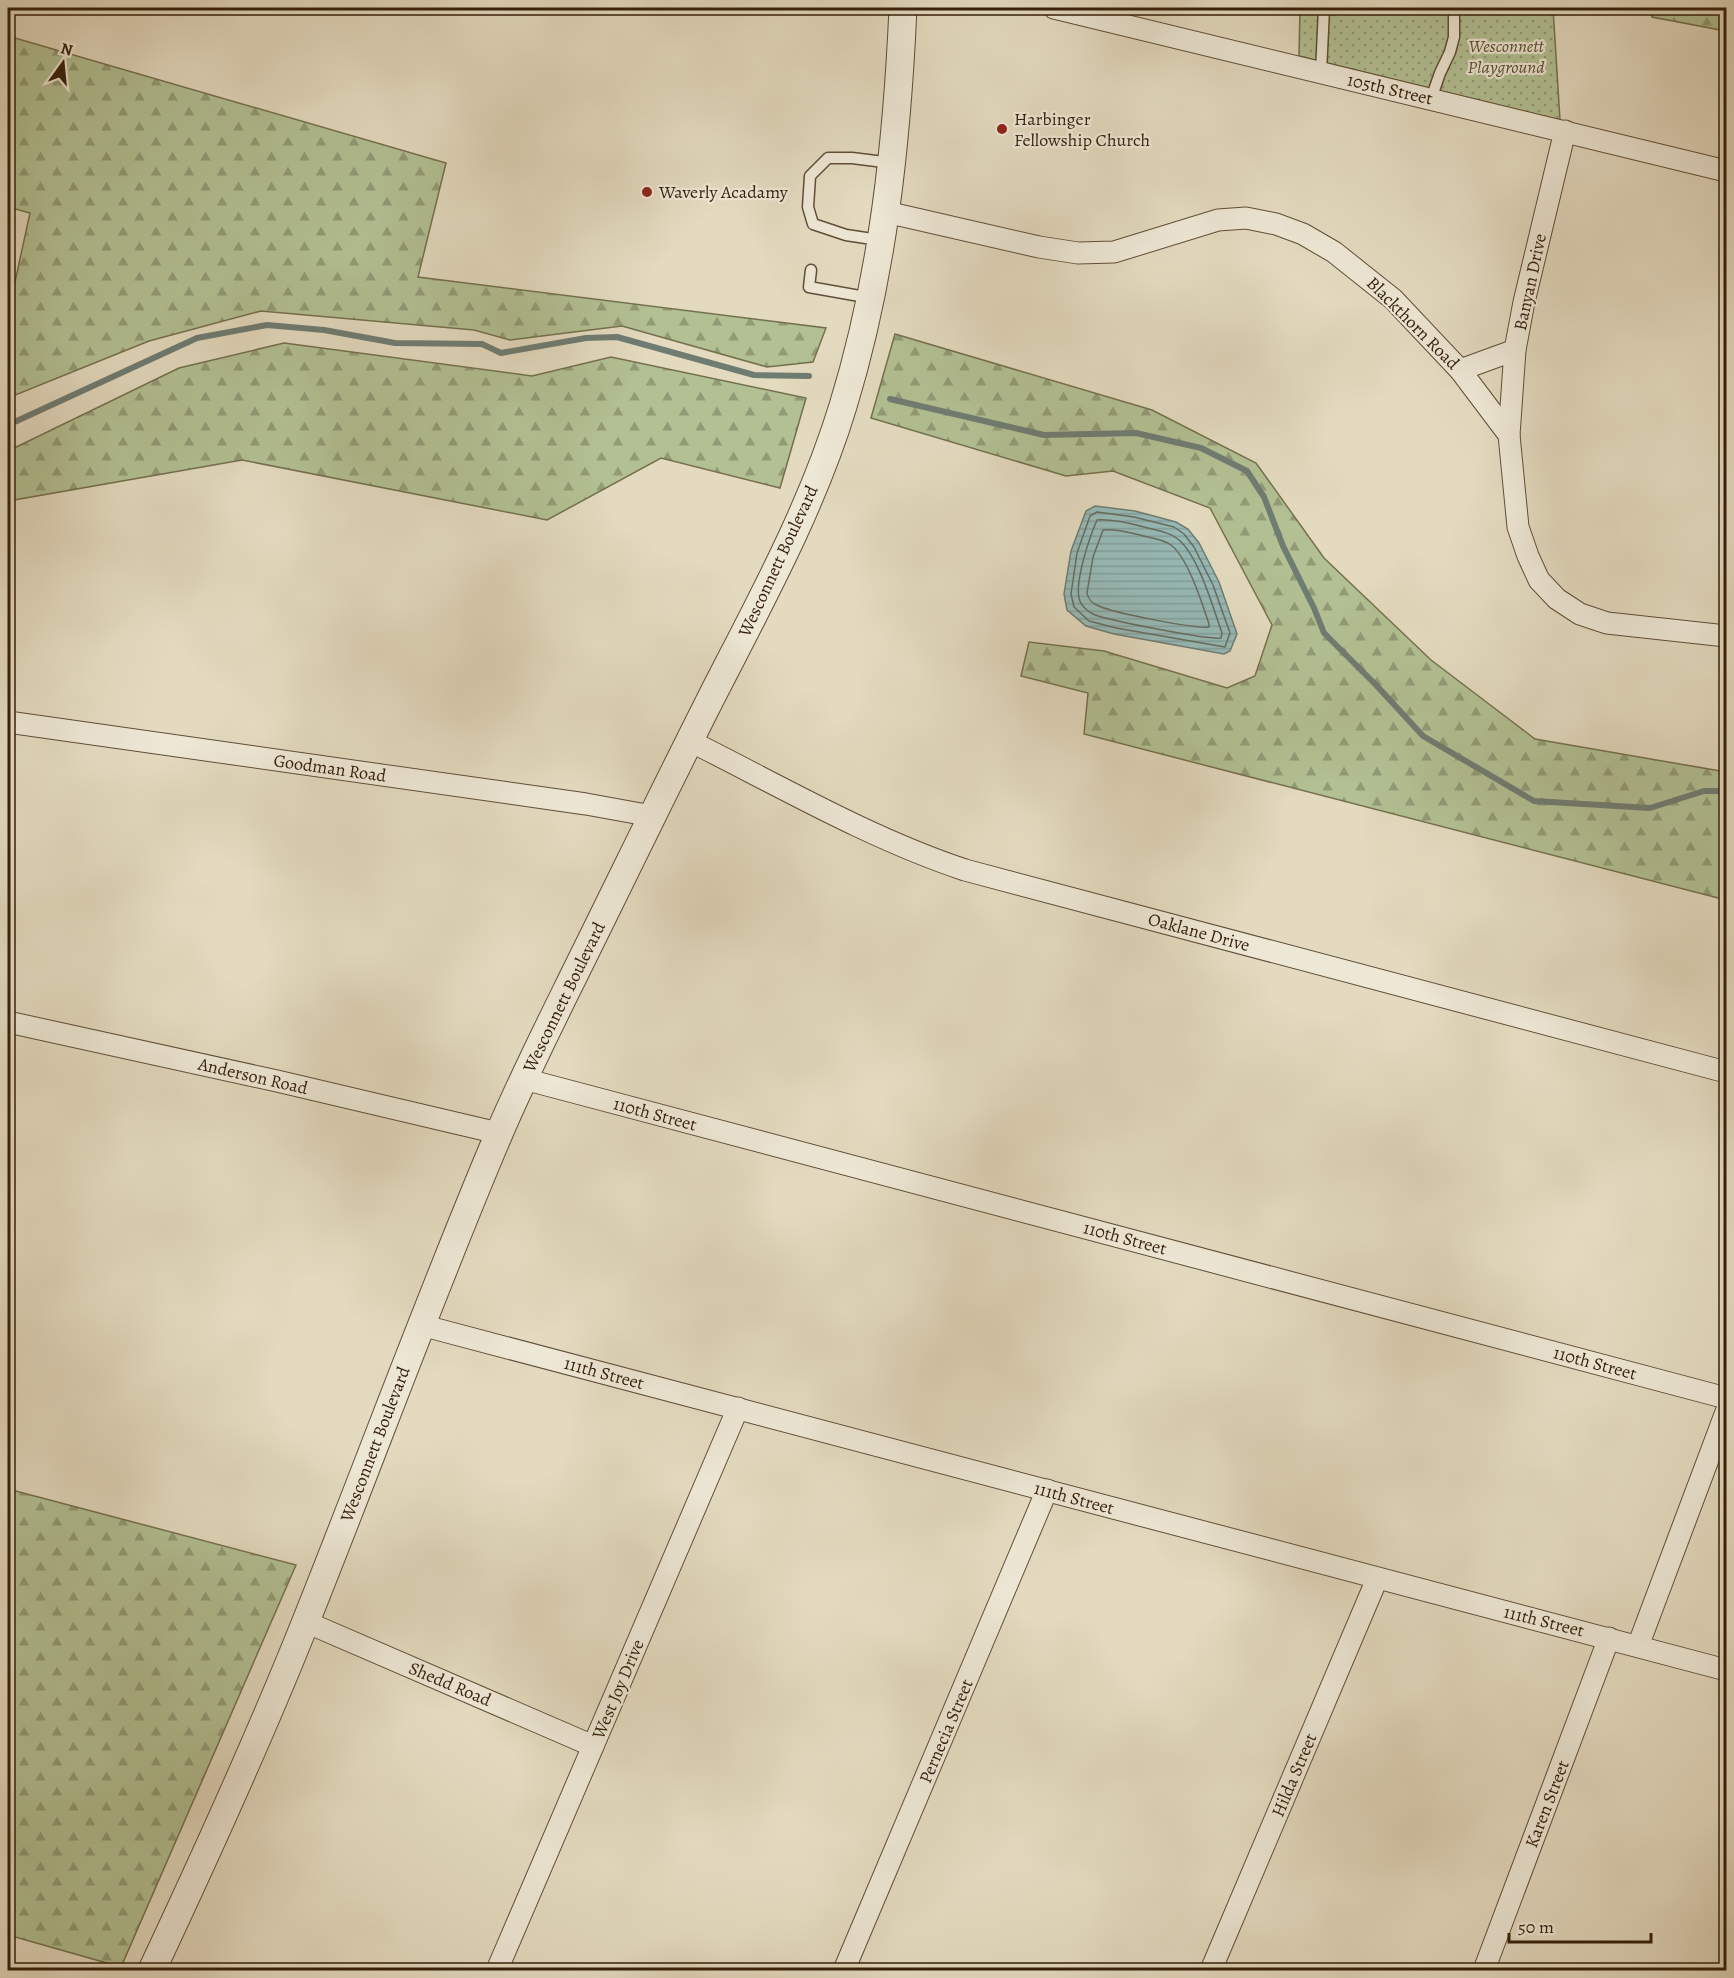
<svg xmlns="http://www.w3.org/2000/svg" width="1734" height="1978" viewBox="0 0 1734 1978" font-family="Alegreya,serif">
	<defs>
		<pattern id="grass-dots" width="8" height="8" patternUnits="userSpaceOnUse" patternTransform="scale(1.5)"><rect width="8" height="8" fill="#b2c093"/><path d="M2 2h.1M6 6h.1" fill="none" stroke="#929b76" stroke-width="1.8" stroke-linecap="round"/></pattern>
		<pattern id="forest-firs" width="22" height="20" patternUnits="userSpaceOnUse" patternTransform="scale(1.5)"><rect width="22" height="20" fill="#b2c093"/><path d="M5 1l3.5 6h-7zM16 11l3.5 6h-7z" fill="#929b76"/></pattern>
		<pattern id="water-rules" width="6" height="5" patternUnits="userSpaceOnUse" patternTransform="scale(1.5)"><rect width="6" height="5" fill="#96bab7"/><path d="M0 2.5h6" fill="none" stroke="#829f9c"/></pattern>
	</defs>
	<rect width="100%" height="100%" fill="#e3dabf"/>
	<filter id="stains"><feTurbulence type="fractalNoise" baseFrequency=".00333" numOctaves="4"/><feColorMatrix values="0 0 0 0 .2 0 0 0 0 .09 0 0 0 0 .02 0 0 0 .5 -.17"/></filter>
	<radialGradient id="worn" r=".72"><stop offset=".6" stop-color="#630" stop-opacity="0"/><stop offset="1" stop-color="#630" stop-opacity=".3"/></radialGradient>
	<path fill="url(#grass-dots)" stroke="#74704e" stroke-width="1.5" d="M1300,8h253l7,112 -261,-64z"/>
	<g fill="url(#forest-firs)" stroke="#74704e" stroke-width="1.5">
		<path d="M1650,8h76v23l-74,-14z"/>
		<path d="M8,36l438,127 -28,114 408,51 -13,34 -46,5 -145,-41 -112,14 -36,-10 -213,-19 -112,30 -141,57v-84l22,-101 -22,-6z"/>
		<path d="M895,334l257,76 104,53 68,95 107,102 104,79 191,33v128l-642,-166 4,-41 -67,-17 8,-34 75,9 123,37 28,-12 17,-51 -62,-117 -97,-37 -47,5 -195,-58z"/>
		<path d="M284,343l248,33 79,-19 195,41 -26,90 -119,-30 -114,62 -305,-60 -234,41v-50l171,-83z"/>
		<path d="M8,1489l288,76 -175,402 -113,-32z"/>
	</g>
	<path fill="url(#water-rules)" stroke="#6f7c72" stroke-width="1.5" d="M1095,506l40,5 41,11 12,7 11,14 20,39 18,52 -7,17 -6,3 -110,-20 -28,-8 -19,-16 -3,-16 7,-43 15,-40z"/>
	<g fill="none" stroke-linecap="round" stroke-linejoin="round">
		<g stroke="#666c60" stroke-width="1.5">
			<path d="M1097,512l37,5 40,10 10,7 10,13 19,38 17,48 -5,14 -109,-19 -27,-7 -15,-14 -3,-13 6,-41 13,-37z"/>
			<path d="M1097,520c15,-1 32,3 47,7 11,3 26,5 35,13 20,17 34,68 43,93l-1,5c-12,2 -116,-18 -128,-24 -5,-2 -12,-9 -13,-13 -7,-16 10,-65 17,-81z"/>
			<path d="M1103,530c12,-1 25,2 37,5 9,3 23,4 31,10 17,13 31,58 38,79v3c-14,2 -95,-14 -110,-21 -6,-2 -11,-7 -12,-13l6,-36z"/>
		</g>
		<g stroke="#6f7c72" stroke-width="6">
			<path d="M890,399l154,36 92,-2 65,15 46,23 17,26 19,49 31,62 10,25 52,52 47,51 111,65 116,7 54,-17h22"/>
			<path d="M8,425l189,-87 70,-13 57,5 71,13 87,1 19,9 85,-15 31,-1 137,38 55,1"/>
		</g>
		<g stroke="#604e37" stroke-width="13">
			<g id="service">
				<path d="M1321,73l3,-65"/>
				<path d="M1431,99l9,-26 10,-21 4,-15v-29"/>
				<path d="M879,240l-33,-5 -33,-11 -5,-17 2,-31 18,-18h24l40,5"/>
				<path d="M811,270l-2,17 62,11"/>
			</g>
		</g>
		<g stroke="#604e37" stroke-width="23">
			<g id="minor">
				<path d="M1054,8l672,163"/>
				<path d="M886,212l153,35 39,6 36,-1 104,-32 28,-2 30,6 27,10 31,18 59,47 67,71 49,65 9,92 10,29 11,24 18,19 23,15 27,9 119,13"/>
				<path d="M1460,370l55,-20"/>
				<path d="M1509,435l6,-85 9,-48 41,-171"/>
				<path d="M8,722l578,82 66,12"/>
				<path d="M690,741c90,45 179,97 275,129l761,202"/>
				<path d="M8,1022l269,59 221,52"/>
				<path d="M524,1079l1202,319"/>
				<path d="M421,1325l1305,345"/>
				<path d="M306,1622l287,124"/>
				<path d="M1638,1646l88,-234"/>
				<path d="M497,1970l241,-562"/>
				<path d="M844,1970l203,-480"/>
				<path d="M1211,1970l166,-391"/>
				<path d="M1484,1970l125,-332"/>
			</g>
		</g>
		<g stroke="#604e37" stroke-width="29">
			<path id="tertiary" d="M152,1970c54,-115 107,-231 154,-349 65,-162 124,-325 192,-485 25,-59 54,-116 82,-173 44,-89 87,-178 132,-267 48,-94 100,-188 131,-290 40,-130 54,-263 60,-398"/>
		</g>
		<use href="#service" stroke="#ede7d5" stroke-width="10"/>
		<use href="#minor" stroke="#ede7d5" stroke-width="21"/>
		<use href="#tertiary" stroke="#ede7d5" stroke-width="27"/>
	</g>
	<g fill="#8f2418" stroke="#ede7d5" stroke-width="2">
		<circle cx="1002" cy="129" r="6"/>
		<circle cx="647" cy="192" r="6"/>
	</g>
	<g text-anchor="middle" stroke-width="4.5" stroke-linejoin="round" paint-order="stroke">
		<g font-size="18" font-style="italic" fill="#5a4f33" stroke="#ede7d5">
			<text x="1506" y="52">Wesconnett<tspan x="1506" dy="21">Playground</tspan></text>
		</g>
		<g font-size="18" fill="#351f0a" stroke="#ede7d5">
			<text transform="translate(1390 89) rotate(13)" y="6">105th Street</text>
			<text transform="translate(1530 282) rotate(-78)" y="6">Banyan Drive</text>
			<text transform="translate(1413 323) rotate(45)" y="6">Blackthorn Road</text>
			<text transform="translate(778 561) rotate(-65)" y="6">Wesconnett Boulevard</text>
			<text transform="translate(330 768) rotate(8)" y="6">Goodman Road</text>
			<text transform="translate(1199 932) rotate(15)" y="6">Oaklane Drive</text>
			<text transform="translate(564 997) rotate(-64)" y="6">Wesconnett Boulevard</text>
			<text transform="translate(253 1076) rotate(13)" y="6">Anderson Road</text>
			<text transform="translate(655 1114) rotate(15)" y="6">110th Street</text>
			<text transform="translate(1125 1238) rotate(15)" y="6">110th Street</text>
			<text transform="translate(1595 1363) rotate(15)" y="6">110th Street</text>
			<text transform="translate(604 1373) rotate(15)" y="6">111th Street</text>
			<text transform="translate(375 1444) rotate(-69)" y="6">Wesconnett Boulevard</text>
			<text transform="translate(1074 1498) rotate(15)" y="6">111th Street</text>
			<text transform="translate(1544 1621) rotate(14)" y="6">111th Street</text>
			<text transform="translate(450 1684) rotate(23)" y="6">Shedd Road</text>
			<text transform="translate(618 1689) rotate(-67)" y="6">West Joy Drive</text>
			<text transform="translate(946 1731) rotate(-67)" y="6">Pernecia Street</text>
			<text transform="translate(1294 1775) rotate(-67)" y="6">Hilda Street</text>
			<text transform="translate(1547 1804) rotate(-69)" y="6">Karen Street</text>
		</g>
		<g font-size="18" fill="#351f0a" stroke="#ede7d5" text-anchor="start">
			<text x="1014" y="125">Harbinger<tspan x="1014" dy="21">Fellowship Church</tspan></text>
			<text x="659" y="198">Waverly Acadamy</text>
		</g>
	</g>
	<rect width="1734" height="1978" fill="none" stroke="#e3dabf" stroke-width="30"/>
	<rect x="9" y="9" width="1716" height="1960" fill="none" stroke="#351f0a" stroke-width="3"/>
	<rect x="15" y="15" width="1704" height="1948" fill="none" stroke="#351f0a" stroke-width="1.5"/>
	<g transform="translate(63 63) rotate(15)" stroke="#ede7d5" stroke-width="4.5" paint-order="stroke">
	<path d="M0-4.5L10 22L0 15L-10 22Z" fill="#351f0a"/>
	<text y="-9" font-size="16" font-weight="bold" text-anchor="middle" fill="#351f0a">N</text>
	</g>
	<path d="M1509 1933v9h142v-9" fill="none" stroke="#351f0a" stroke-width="3"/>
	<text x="1518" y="1933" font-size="18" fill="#351f0a" stroke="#ede7d5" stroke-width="4.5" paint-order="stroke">50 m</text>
	<rect width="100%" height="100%" filter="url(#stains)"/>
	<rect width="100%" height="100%" fill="url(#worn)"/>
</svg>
